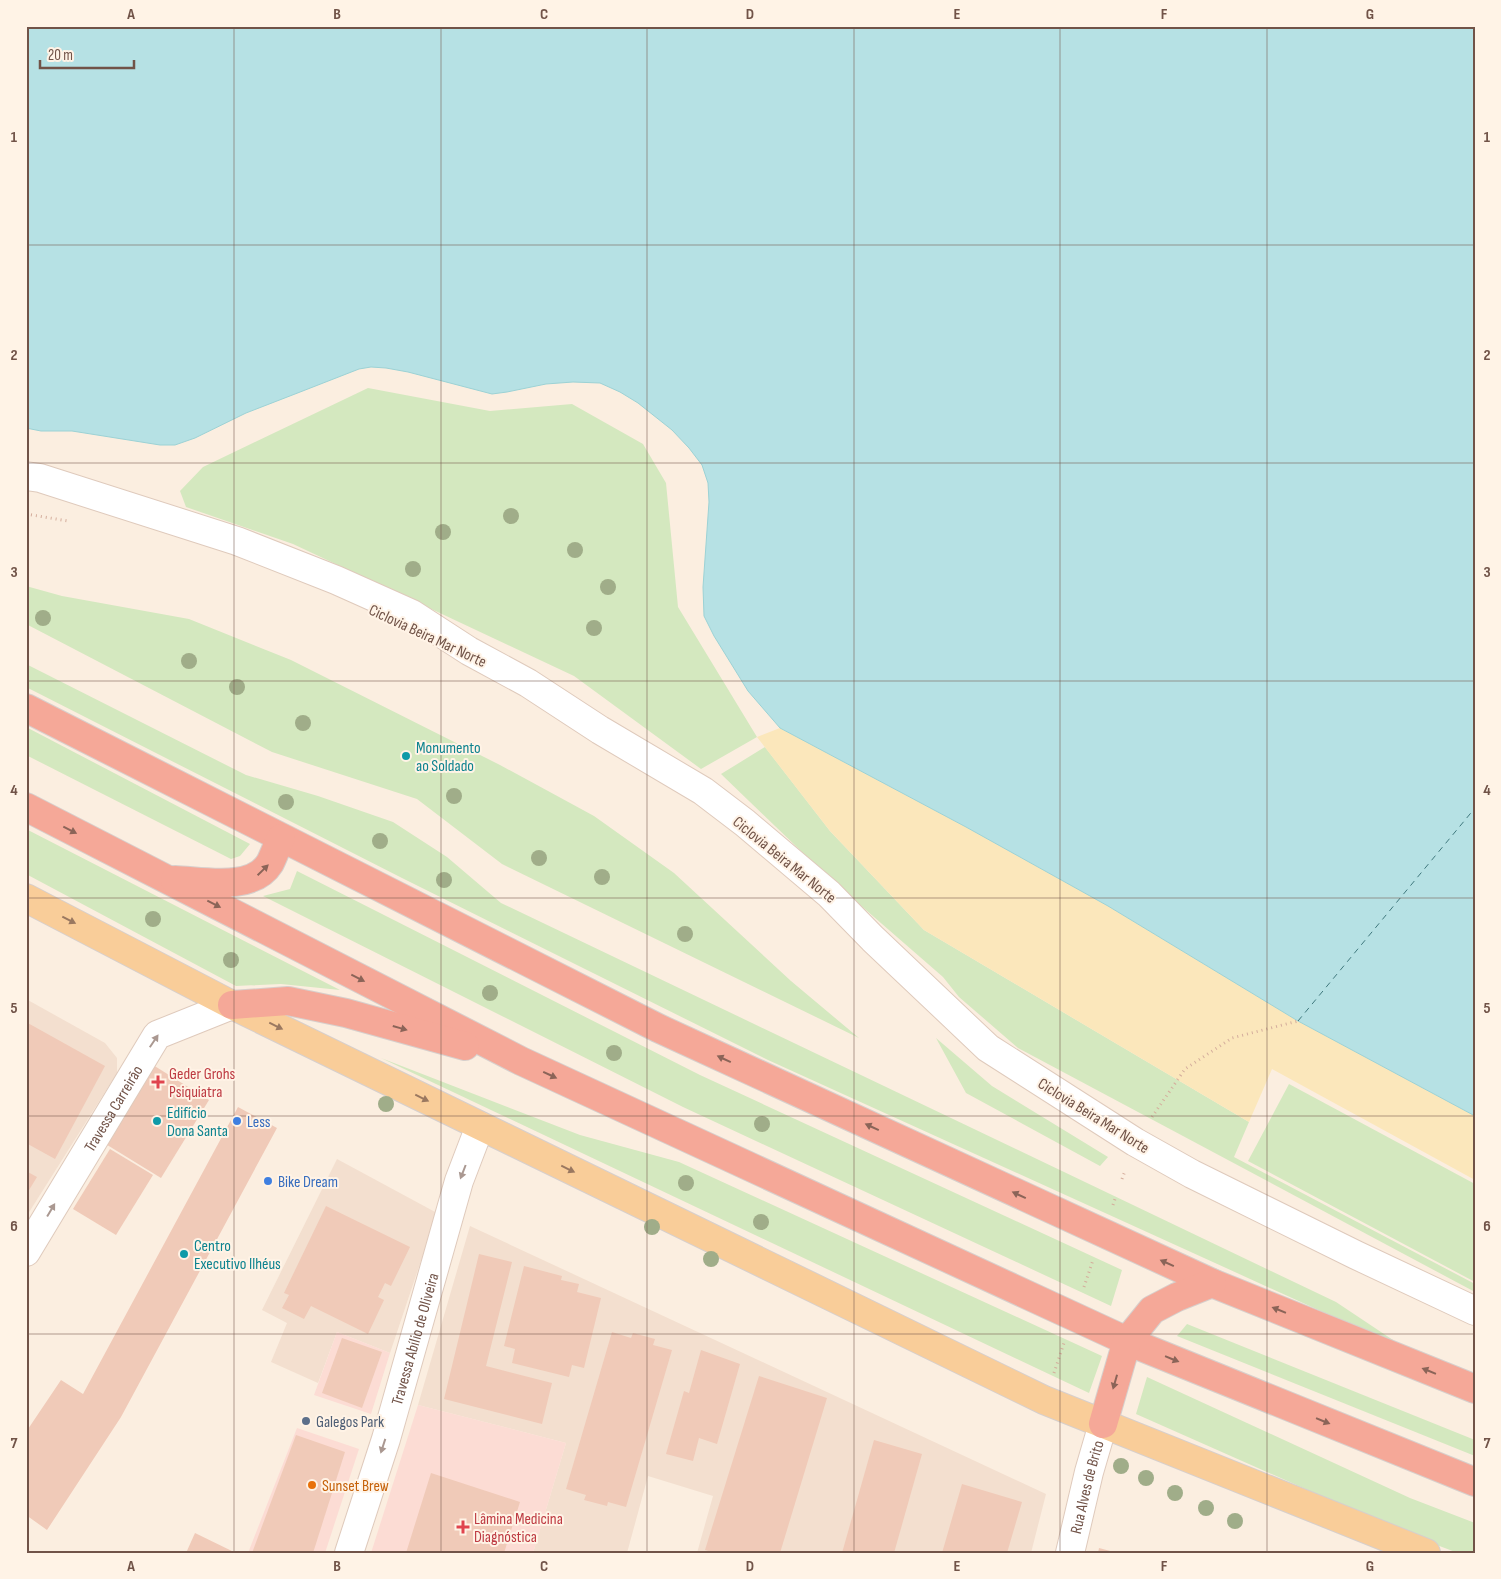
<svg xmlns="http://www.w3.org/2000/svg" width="1501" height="1579" viewBox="0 0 1501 1579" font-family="'Sofia Sans Condensed',sans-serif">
	<rect width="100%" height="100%" fill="#fbeee0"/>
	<g fill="#f3dfcf">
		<path d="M26,999l79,44 12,15v15l-91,144z"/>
		<path d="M337,1159l100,54 -47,140 -53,-21 -19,51 -47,-21 16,-39 -25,-13z"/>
		<path d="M470,1226l576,268 -15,59h-334l16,-57 -65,-20 -21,77h-94l33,-110 -148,-38z"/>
	</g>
	<g fill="#fcdcd4">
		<path d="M337,1332l53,21 -19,61 -57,-19z"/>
		<path d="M418,1405l148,38 -33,110h-162z"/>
		<path d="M297,1428l62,21 -34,104h-77z"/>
	</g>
	<g fill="#d4e8bf">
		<path d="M368,388l122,23 82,-7 71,40 23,39 12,124 79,130 -56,32 -127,-93 -281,-132 -107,-37 -6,-16 23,-24z"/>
		<path d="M26,586l36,10 127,23 102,41 209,105 94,51 80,57 117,108 68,57 -357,-174 -85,-65 -145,-47 -246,-128z"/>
		<path d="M26,664l220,111 72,21 75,26 54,35 54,46 835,399 75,50 -643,-292 -366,-182 -376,-191z"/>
		<path d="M26,727l224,117 -10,12 -9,3 -205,-104z"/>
		<path d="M765,747l65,84 94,99 325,192 -15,35 241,127v8l-457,-244 -59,-51 -16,-20 -115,-100 -107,-103z"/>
		<path d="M26,829l314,161 -59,-6 -45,2 -210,-112z"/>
		<path d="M297,871l403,204 422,195 -11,36 -428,-199 -420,-211 27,-7z"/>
		<path d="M936,1038l56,48 116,71 -8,9 -134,-73z"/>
		<path d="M381,1058l199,77 99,27 423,194 -13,37z"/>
		<path d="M1289,1084l186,100v98l-227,-121z"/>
		<path d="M1187,1324l288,116v16l-298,-120z"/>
		<path d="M1147,1377l263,121 65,25v30h-17l-53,-20 -269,-119z"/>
	</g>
	<path fill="#fbe7bb" d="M780,728l186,99 142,79 190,115 177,95v64l-203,-111 -23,53 -325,-192 -94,-99 -73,-94z"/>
	<path fill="#b6e1e4" stroke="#9cd2d5" d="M26,26h1449v1090l-177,-95 -190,-115 -142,-79 -186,-99 -32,-37 -34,-55 -10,-20 -1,-29 6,-85 -1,-19 -6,-18 -13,-17 -17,-18 -34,-27 -18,-11 -20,-9 -27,-1 -27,2 -39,8 -15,2 -84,-22 -22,-4 -15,-1 -12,2 -64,25 -49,19 -51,25 -20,7h-15l-88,-14h-31l-15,-3z"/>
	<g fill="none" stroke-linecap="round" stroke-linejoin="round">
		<path stroke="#40797e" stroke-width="1" stroke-dasharray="6 5" stroke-linecap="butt" d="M1298,1021l177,-213"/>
	</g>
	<g fill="#f0cab8">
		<path d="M26,1022l79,44 -50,93 -29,-16z"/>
		<path d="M153,1065l56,35 -48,78 -57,-35z"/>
		<path d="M238,1107l39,21 -156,289 -74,113 -21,-15v-83l35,-52 22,14z"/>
		<path d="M110,1149l43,26 -37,60 -43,-26z"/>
		<path d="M26,1171l11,6 -11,18z"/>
		<path d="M326,1206l84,41 -19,39 -6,-3 -7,14 6,3 -16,34 -57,-28 -7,13 -22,-11 7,-13 -5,-2z"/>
		<path d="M479,1254l33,8 -26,104 66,17 -10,41 -98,-25z"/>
		<path d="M524,1266l38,10 -1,4 18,4 -2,8 24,6 -17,70 -12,-3 -3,12 -57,-14 3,-14 -11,-3z"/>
		<path d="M612,1332l19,6 2,-5 22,6 -2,6 19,5 -46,157 -18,-5 -1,4 -23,-6 2,-5 -20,-6z"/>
		<path d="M342,1338l40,14 -20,56 -40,-15z"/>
		<path d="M701,1350l39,14 -23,80 -18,-6 -6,23 -27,-7 18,-63 5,2z"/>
		<path d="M759,1376l68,22 -47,155h-65l-10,-3z"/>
		<path d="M296,1435l49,17 -32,101h-61z"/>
		<path d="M874,1440l48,14 -28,99h-52z"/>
		<path d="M431,1473l89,29 -16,51h-98z"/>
		<path d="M962,1484l60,18 -15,51h-65z"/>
		<path d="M195,1533l41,20h-50z"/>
		<path d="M1099,1548l15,4v1h-16z"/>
	</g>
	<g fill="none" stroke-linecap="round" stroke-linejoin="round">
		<g stroke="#dfcabc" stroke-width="30">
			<g id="minor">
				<path d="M26,476l14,2 197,63 99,39 76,34 57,37 59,32 72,47 103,61 42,32 84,71 44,45 115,109 147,94 57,32 164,81 119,56"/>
				<path id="s1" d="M26,1252l131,-217 75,-30"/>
				<path id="s2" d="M349,1553l37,-114 73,-258 21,-55"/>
				<path id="s3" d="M1070,1553l19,-81 14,-48"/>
			</g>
		</g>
		<g stroke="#d7cfcc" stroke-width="30">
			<path id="major" d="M26,898l206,107 812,395 382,153"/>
		</g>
		<g stroke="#d7cfcc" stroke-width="30">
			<g id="highway">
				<path d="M26,708l632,320 554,255 263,106"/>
				<path d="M26,807l495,254 606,280 348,141"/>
				<path d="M175,880c28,1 77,12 95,-17 4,-8 7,-17 11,-25"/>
				<path d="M232,1005l56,-4 58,12 119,33"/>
				<path d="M1103,1424l24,-83 25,-31 25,-13 35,-14"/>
			</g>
		</g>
		<g stroke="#d4ad9c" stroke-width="3" stroke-dasharray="1 4" stroke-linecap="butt">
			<path d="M26,514l42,7"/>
			<path d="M1152,1117l33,-48 47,-31 66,-17"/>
			<path d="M1122,1179l3,-8"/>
			<path d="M1113,1205l3,-9"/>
			<path d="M1084,1287l9,-27"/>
			<path d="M1054,1373l10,-30"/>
		</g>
		<use href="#minor" stroke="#fff" stroke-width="28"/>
		<use href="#major" stroke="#f9cd99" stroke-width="28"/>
		<use href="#highway" stroke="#f5a898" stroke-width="28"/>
	</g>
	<g fill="#a0ad89">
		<circle cx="511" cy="516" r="8"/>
		<circle cx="443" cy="532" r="8"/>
		<circle cx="575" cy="550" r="8"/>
		<circle cx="413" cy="569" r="8"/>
		<circle cx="608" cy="587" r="8"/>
		<circle cx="43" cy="618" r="8"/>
		<circle cx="594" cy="628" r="8"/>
		<circle cx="189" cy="661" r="8"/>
		<circle cx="237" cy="687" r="8"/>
		<circle cx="303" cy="723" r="8"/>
		<circle cx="454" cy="796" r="8"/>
		<circle cx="286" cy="802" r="8"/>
		<circle cx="380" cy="841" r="8"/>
		<circle cx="539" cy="858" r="8"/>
		<circle cx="602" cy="877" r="8"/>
		<circle cx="444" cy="880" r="8"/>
		<circle cx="153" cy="919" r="8"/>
		<circle cx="685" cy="934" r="8"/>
		<circle cx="231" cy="960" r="8"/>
		<circle cx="490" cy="993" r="8"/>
		<circle cx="614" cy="1053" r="8"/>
		<circle cx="386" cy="1104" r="8"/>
		<circle cx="762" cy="1124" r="8"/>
		<circle cx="686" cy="1183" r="8"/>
		<circle cx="761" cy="1222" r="8"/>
		<circle cx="652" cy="1227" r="8"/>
		<circle cx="711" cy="1259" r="8"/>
		<circle cx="1121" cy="1466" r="8"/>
		<circle cx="1146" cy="1478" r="8"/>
		<circle cx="1175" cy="1493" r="8"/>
		<circle cx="1206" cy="1508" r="8"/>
		<circle cx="1235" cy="1521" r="8"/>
	</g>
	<defs><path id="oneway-solid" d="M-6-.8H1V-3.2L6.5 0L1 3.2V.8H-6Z" transform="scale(1.25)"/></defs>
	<g fill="#8b6458">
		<use href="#oneway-solid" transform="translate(70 830) rotate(27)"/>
		<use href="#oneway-solid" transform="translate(263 870) rotate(-44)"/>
		<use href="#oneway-solid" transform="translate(214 904) rotate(27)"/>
		<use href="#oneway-solid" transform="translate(358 978) rotate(27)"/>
		<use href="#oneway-solid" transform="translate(400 1028) rotate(16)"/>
		<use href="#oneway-solid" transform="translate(724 1059) rotate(-155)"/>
		<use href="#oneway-solid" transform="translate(550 1075) rotate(25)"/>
		<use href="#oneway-solid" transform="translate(872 1127) rotate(-155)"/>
		<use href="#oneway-solid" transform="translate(1019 1195) rotate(-155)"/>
		<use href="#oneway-solid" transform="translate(1167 1263) rotate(-156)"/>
		<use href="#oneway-solid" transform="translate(1279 1310) rotate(-158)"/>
		<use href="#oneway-solid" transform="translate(1172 1359) rotate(22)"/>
		<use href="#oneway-solid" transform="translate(1429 1371) rotate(-158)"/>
		<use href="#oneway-solid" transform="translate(1115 1382) rotate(106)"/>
		<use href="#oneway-solid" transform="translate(1323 1421) rotate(22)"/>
	</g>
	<g fill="#9a7860">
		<use href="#oneway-solid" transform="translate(69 920) rotate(27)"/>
		<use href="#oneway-solid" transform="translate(276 1026) rotate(26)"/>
		<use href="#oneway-solid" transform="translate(422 1098) rotate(26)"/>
		<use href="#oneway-solid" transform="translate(568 1169) rotate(26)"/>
	</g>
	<g fill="#aa9891">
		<use href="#oneway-solid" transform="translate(154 1041) rotate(-56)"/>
		<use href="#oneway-solid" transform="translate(463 1172) rotate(111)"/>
		<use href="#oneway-solid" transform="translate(51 1210) rotate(-59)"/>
		<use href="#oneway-solid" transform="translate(383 1446) rotate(108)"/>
	</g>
	<path fill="none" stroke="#715348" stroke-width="1" stroke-opacity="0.55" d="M234,26v1527M441,26v1527M647,26v1527M854,26v1527M1060,26v1527M1267,26v1527M26,245h1449M26,463h1449M26,681h1449M26,898h1449M26,1116h1449M26,1334h1449"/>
	<g fill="#0f9aa8" stroke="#fff3e6" stroke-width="2">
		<circle cx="406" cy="756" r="5"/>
		<circle cx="157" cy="1121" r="5"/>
		<circle cx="184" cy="1254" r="5"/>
	</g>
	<g fill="#e0444e" stroke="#fff3e6" stroke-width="2">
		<path d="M155.5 1074.5h5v5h5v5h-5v5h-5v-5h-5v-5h5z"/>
		<path d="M460.5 1519.5h5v5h5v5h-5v5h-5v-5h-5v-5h5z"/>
	</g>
	<g fill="#3f7fe0" stroke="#fff3e6" stroke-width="2">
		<circle cx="237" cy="1121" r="5"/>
		<circle cx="268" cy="1181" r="5"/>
	</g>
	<circle fill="#5c6f8a" stroke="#fff3e6" stroke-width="2" cx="306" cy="1421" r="5"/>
	<circle fill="#e8710a" stroke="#fff3e6" stroke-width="2" cx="312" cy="1485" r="5"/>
	<g text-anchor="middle" stroke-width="4" stroke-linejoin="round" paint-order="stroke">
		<g font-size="16" fill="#715348" stroke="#fff3e6">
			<text transform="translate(428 635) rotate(25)" y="6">Ciclovia Beira Mar Norte</text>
			<text transform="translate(785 859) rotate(39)" y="6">Ciclovia Beira Mar Norte</text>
			<text dy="6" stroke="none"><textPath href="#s1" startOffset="168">Travessa Carreirão</textPath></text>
			<text transform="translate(1094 1115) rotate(32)" y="6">Ciclovia Beira Mar Norte</text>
			<text dy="6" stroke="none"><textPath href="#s2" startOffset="224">Travessa Abílio de Oliveira</textPath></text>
			<text dy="6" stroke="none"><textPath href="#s3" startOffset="68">Rua Alves de Brito</textPath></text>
		</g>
		<g font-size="16" fill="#0d838f" stroke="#fff3e6" text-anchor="start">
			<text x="416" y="753">Monumento<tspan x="416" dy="18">ao Soldado</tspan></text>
			<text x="167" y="1118">Edifício<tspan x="167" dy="18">Dona Santa</tspan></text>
			<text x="194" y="1251">Centro<tspan x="194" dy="18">Executivo Ilhéus</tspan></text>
		</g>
		<g font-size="16" fill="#be3a42" stroke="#fff3e6" text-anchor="start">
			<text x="169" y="1079">Geder Grohs<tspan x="169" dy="18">Psiquiatra</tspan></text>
			<text x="474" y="1524">Lâmina Medicina<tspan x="474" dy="18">Diagnóstica</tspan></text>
		</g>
		<g font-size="16" fill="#366cbe" stroke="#fff3e6" text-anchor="start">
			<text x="247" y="1127">Less</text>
			<text x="278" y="1187">Bike Dream</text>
		</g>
		<g font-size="16" fill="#4e5e75" stroke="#fff3e6" text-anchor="start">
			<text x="316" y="1427">Galegos Park</text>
		</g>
		<g font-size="16" fill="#c56008" stroke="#fff3e6" text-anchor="start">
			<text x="322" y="1491">Sunset Brew</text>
		</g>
	</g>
	<rect width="1501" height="1579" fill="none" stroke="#fff3e6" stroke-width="55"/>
	<path d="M40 60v8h94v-8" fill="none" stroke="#715348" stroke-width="2.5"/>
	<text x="48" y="60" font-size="15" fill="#715348" stroke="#fff3e6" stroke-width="4" paint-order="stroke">20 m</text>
	<rect x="28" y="28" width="1446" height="1524" fill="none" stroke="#715348" stroke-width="2"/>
	<g font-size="16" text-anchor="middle" font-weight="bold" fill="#715348">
		<text x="131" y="19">A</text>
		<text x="337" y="19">B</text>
		<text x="544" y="19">C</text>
		<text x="750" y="19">D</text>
		<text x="957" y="19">E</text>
		<text x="1164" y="19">F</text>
		<text x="1370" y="19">G</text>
		<text x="14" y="142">1</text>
		<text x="1487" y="142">1</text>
		<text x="14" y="360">2</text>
		<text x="1487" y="360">2</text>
		<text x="14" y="577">3</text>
		<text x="1487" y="577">3</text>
		<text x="14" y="795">4</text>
		<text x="1487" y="795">4</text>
		<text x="14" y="1013">5</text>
		<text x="1487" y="1013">5</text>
		<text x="14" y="1231">6</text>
		<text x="1487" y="1231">6</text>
		<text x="14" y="1448">7</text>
		<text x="1487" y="1448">7</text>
		<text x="131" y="1571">A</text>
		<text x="337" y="1571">B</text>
		<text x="544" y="1571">C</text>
		<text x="750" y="1571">D</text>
		<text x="957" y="1571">E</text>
		<text x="1164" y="1571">F</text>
		<text x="1370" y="1571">G</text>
	</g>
</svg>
